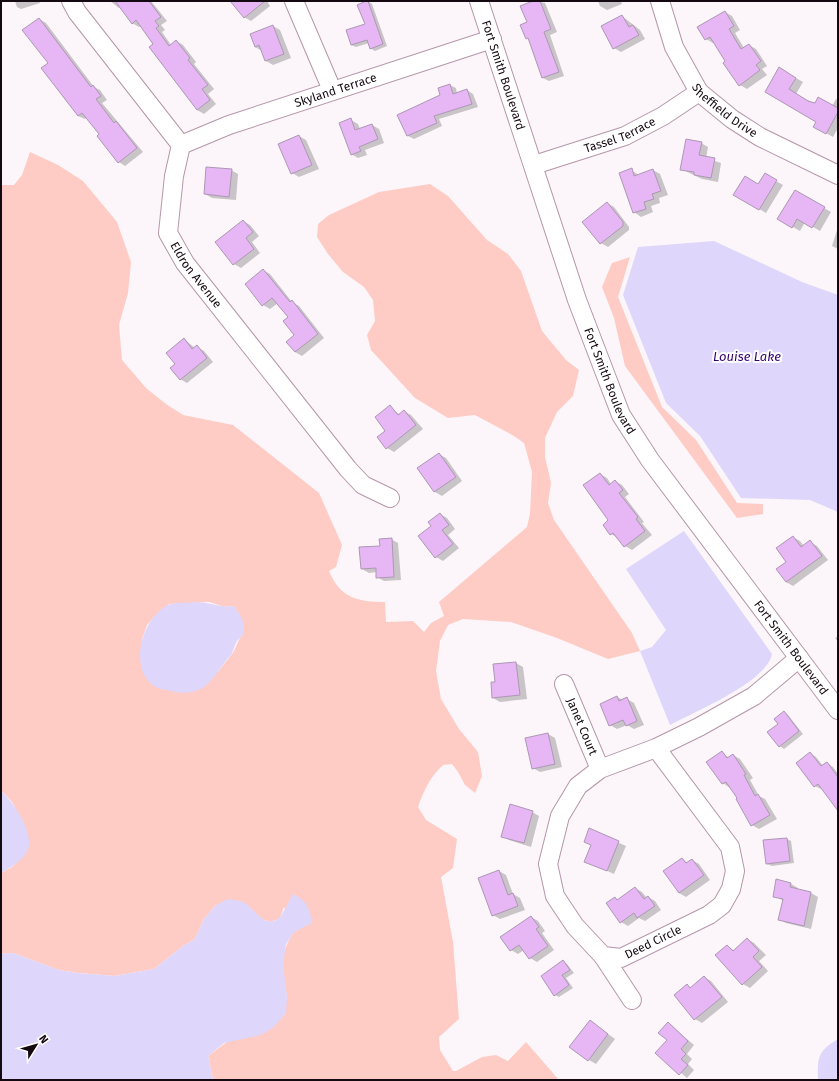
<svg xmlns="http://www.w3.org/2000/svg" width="839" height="1081" viewBox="0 0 839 1081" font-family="'Fira Sans',sans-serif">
	<rect width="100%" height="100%" fill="#fcf5f9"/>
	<g fill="#feccc5" fill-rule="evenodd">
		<path d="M30,152l28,13 25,16 34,41 14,40 -3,31 -9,32 3,35 24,28 20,16 17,11 50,10 86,68 23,52 -6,22 -7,4c11,27 29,31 56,31l1,20 27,-1 11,11 7,-9 13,-7 -5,-14 88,-75 3,-13 2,-42 -8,-29 -10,-7 -39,-21 -27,3 -33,-20 -44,-48 -4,-15 8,-14 -2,-21 -9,-13 -21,-15 -15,-18 -11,-17 1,-13 11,-9 50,-23 51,-8 18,12 39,44 21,14 13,17 21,60 24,29 13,10 -6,26 -16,16 -12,26v19l6,26 -3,20 6,17 78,113 8,18 -32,8 -51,-21 -46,-16 -48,-3 -15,6 -8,16 -4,30 5,28 18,30 19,23 4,24 -7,17 -10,-8 -7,-13 -6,-8 -9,1c-13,12 -19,25 -25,42l8,13 31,19 -4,29 -12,9 12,65 6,77 -20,18 1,13 13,21h3l26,-14 14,-2 12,6 18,-19 33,38h-346l-5,-24 79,-59c-4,-25 -9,-43 7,-65l-10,-25 -4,11 -9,4 -55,-17 -12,14 -9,20 -12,7 -29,23 -39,7 -37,-3 -19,-3 -46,-17 -12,1v-81l11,-6 13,-13c-3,-25 -3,-47 -24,-63v-606h13l8,-10zM209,602l16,5 9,-1 9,28c-5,6 -6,11 -9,17 -4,7 -11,13 -16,21l-76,-7v-26l5,-14 7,-8 15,-13z"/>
		<path d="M630,257l-12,40 44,110 34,33 41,63 26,1v10l-26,4 -112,-152 -11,-48 -12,-31 10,-24z"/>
	</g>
	<g fill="#ded7fb">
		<path d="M714,241l88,41 36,13v217l-28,-12 -69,-2 -41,-62 -34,-33 -43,-108 15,-48z"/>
		<path d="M684,531l88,123c-5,28 -78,58 -102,71l-30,-74 12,-4 14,-17 -40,-61z"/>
		<path d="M195,602c15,0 25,6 39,4 6,9 13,18 9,28 -1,3 -5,5 -6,7 -3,5 -3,9 -6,14 -11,11 -16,25 -30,34 -8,4 -21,5 -29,2 -5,-1 -14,-2 -18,-5 -26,-19 -12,-68 14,-81 6,-3 19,-2 27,-3z"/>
		<path d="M1,791c12,10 30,38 28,54 -1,13 -19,23 -28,28z"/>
		<path d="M293,894c14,7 17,14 19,29l-18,9 -8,12 -3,21 4,32 -1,16 -12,14 -13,8 -37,8 -16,13 5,24h-212v-126l12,-1 46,17 19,3 37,3 39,-7 29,-23 12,-7 9,-20 12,-14 12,-6c5,1 11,1 15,3 12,6 22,28 36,16 3,-2 11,-19 14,-24z"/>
		<path d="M838,1039v41h-20c-1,-23 0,-29 20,-41z"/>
	</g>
	<g fill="#0003">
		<path d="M15,1h24l1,2 -19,6 -4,-2z"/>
		<path d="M110,1h41l16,20 -6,4 4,5 -3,2 9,13 5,-4 7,4 13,17 -2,2 20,25 -6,5 8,10 -12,10 -7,-4 -56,-84 -2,1 -7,-4 -12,-17 -1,2z"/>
		<path d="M231,1h36l3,5 -19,15 -7,-4z"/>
		<path d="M368,1l4,3 15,42 -12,5 -5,-3 -1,-5 -13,4 -5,-2 16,-21z"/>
		<path d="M535,1l10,2 12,29 -7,3 14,41 -15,5 -6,-3 -14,-38 -2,-2 1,-15z"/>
		<path d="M598,1h23l1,3 -15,6 -7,-4z"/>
		<path d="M725,12l7,4 8,14 -5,3 9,15 5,-3 7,4 11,17 -5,3 5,6 -20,14 -7,-4 -25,-43 -2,1 -7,-4z"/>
		<path d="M622,16l18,14 5,9 -24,13 -7,-4z"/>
		<path d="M39,19l7,4 48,64 6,3 7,10 -5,3 41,49 -18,14 -6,-4 -32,-45 -2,2 -7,-3 -29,-53z"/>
		<path d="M273,26l7,4 11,28 -18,7 -7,-4 -4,-10 -7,-4z"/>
		<path d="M780,69l23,13 -7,12 19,10 17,2 4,-7 2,1v28l-5,9 -18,-10 3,-6 -52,-30z"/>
		<path d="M450,85l6,3 1,6 10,-4 6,4 5,13 -39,12 3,7 -28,13 -6,-3 -10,-21 43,-20z"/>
		<path d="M351,120l7,4 2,5 12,-4 7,4 5,14 -19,7 2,5 -9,3 -7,-4z"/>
		<path d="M299,136l7,4 13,29 -20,8 -7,-4z"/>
		<path d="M701,143l7,4 -2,11 15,5 -3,19 -16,-3 -21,-10z"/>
		<path d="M231,170l7,4 -2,26 -24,-2 -7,-4z"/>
		<path d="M631,170l8,5 14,-5 7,4 8,21 -9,3 1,5 -9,3 2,6 -12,5 -7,-5z"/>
		<path d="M765,175l18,10 -17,28 -31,-18 23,-10z"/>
		<path d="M795,191l36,21 -11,19 -15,-9 -5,9 -21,-12z"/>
		<path d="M607,203l7,4 15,20v3l-21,17 -7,-4z"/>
		<path d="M243,221l7,4 9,11 -7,6 8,11 -19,15 -7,-4z"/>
		<path d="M838,227v22l-6,-3z"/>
		<path d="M263,270l7,4 22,28 7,4 25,32 -22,18 -7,-4 1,-16 -7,-19 -11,-14 -8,6 -7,-4z"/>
		<path d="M184,339l11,9 2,-1 7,4 9,11 -26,21 -7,-4 -3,-15z"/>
		<path d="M390,407l10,8 4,-4 7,4 12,14 -29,23 -7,-4z"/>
		<path d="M439,454l7,4 16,23 -20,15 -7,-4 -17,-23z"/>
		<path d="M600,474l7,4 4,6 4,-3 7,4 7,9 -4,3 19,25 -2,1 10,12 -20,15 -7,-4 -7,-8 -7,-4z"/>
		<path d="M440,514l7,4 8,11 -7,6 11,13 -16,13 -7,-4 -4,-31z"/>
		<path d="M793,537l7,4 4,5 6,-4 7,4 11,14 -35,26 -7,-4z"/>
		<path d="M391,539l7,4 3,37 -17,1 -7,-4v-5l-8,1 -7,-4 19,-22z"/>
		<path d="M838,636v6l-3,-4z"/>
		<path d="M516,663l7,4 4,32 -27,3 -7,-4 3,-15 -2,-18z"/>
		<path d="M617,697l6,3 4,-1 7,4 10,22 -10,4 -7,-4 -10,4 -7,-4z"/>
		<path d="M784,712l4,3 15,19 -19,15 -4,-3 -1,-22z"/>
		<path d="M548,734l7,4 7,29 -22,5 -7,-4z"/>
		<path d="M722,752l7,6 4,-3 7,4 13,19 -3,2 9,16 6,3 12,20 -18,10 -7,-4 -13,-27 -9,-10 -7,-5z"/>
		<path d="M810,753l6,4 7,9 4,-3 6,4 5,7v35l-16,-21 -1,1 -6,-3z"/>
		<path d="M532,812l7,4 -8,31 -22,-7 -7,-4z"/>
		<path d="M590,830l36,16 -12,28 -29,-13 7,-16 -7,-3z"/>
		<path d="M787,839l4,2 3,22 -22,3 -5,-2z"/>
		<path d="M682,859l6,4 4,-3 7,4 11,16 -24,17 -7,-4z"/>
		<path d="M499,871l7,4 7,19 7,4 5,12 -25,9 -7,-4z"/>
		<path d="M777,881l14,3 7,4v2l13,3 7,4 -7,32 -25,-6 -7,-4 5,-18 -10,-5z"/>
		<path d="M635,888l7,4 5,6 1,-1 7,4 6,9 -16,11 -6,-3 -11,8 -7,-4 -6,-23 3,1z"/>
		<path d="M531,917l7,4 7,10 -3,2 12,17 -17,12 -7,-4 -6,-8 -6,4 -7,-4 -9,-13z"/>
		<path d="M747,939l7,4 12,12 -7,6 9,10 -18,17 -7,-4 -27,-29 11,-9 8,5z"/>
		<path d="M563,962l4,2 7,9 -8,5 7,10 -14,9 -4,-2z"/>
		<path d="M704,977l7,4 17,21 -26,21 -7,-4 -20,-24 12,-10 4,3z"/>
		<path d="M590,1021l25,18 -19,25 -7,-4z"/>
		<path d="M668,1023l26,22 -7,9 5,5 -4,5 6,6 -7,8 -30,-25 11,-13z"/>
	</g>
	<g fill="#e6b6f5" stroke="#ad98b4">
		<path d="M115,1h34l12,16 -6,4 4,5 -3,2 13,18 7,-6 14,18 -2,2 20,25 -6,4 8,11 -13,10 -48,-63 4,-3 -17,-24 -4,4z"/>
		<path d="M230,1h35l-21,17z"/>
		<path d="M366,1h2l15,43 -13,5 -3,-9 -16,5 -5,-15 19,-6 -8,-19z"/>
		<path d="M533,1h7l11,28 -7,3 15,40 -17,6 -14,-40 -2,1 -6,-14 7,-3 -7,-16z"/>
		<path d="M725,11l9,15 -5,3 12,20 8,-5 12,17 -5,4 4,5 -21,16 -16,-23 2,-2 -15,-24 -5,3 -8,-13z"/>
		<path d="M622,15l7,12 4,-2 6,10 -26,14 -12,-23z"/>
		<path d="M39,18l52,69 2,-2 8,11 -5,3 18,24 2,-2 21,27 -19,15 -21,-27 2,-2 -17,-21 -4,3 -37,-48 7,-5 -26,-33z"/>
		<path d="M273,25l11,29 -19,7 -6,-16 -4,2 -5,-13z"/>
		<path d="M779,67l17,11 -7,11 19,12 7,2 3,-6 20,11v4l-12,22 -13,-7 3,-5 -51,-30z"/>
		<path d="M450,84l3,10 14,-5 5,15 -38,12 3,7 -30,13 -10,-21 43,-20 -2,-7z"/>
		<path d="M351,118l4,12 17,-6 6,15 -19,8 2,4 -10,4 -12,-32z"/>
		<path d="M299,135l13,30 -21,9 -13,-30z"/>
		<path d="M686,139l16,3 -3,13 16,3 -4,20 -17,-3v-3l-14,-2z"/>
		<path d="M206,167l26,2 -3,28 -25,-3z"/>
		<path d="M632,168l2,8 19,-7 8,22 -9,3 2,5 -10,3 2,7 -13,4 -14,-40z"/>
		<path d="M765,173l12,7 -18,30 -26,-15 12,-19 13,8z"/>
		<path d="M795,190l30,17 -13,21 -15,-9 -5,9 -15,-9z"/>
		<path d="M607,202l16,20v4l-23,18 -18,-22z"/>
		<path d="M243,220l10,12 -7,6 8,11 -21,16 -18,-23z"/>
		<path d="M263,269l27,33 2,-2 26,34 -23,18 -9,-10 8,-7 -11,-14 5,-4 -16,-19 -10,8 -17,-22z"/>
		<path d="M184,338l8,11 5,-4 10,13 -27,22 -10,-12 5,-4 -9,-11z"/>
		<path d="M390,405l8,10 6,-5 12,15 -30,24 -9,-12 8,-6 -10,-14z"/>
		<path d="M439,453l17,24 -22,15 -17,-24z"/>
		<path d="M600,473l9,12 6,-5 8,10 -4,3 19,24 -2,2 9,12 -21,16 -11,-14 -3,2 -7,-10 5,-5 -25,-35z"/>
		<path d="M440,513l9,12 -7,5 11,14 -18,14 -17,-22 13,-10 -3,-4z"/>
		<path d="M793,536l8,11 9,-7 12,16 -36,26 -10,-13 10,-7 -10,-14z"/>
		<path d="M392,538l2,39 -18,1v-10l-15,1 -2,-22 21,-1 -1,-7z"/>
		<path d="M516,662l4,33 -28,3 -1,-16h4l-2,-18z"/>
		<path d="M617,696l2,5 8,-4 10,24 -11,5 -3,-6 -14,6 -9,-22z"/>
		<path d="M784,711l15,20 -20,16 -12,-15 11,-8 -4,-5z"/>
		<path d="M548,733l7,31 -23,5 -7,-31z"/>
		<path d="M722,751l5,7 6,-4 13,20 -2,1 11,21 3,-2 12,21 -19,11 -15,-27 1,-1 -11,-16 -4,2 -16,-22z"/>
		<path d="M810,752l11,14 6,-4 11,15v34l-20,-27 -4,3 -18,-24z"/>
		<path d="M510,804l23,7 -9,32 -23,-6z"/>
		<path d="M589,828l30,13 -12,30 -23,-9 7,-17 -7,-3z"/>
		<path d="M787,838l3,23 -24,3 -3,-24z"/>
		<path d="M682,858l4,5 6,-4 12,16 -25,18 -16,-22z"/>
		<path d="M499,870l9,25 5,-2 5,13 -26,10 -14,-38z"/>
		<path d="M776,879l15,4 -1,4 21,5 -7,34 -26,-6 5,-21 -10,-2z"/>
		<path d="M635,887l9,12 4,-3 7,10 -18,12 -3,-5 -14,10 -14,-20 9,-6 2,3z"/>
		<path d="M531,916l8,11 -3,2 12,17 -19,13 -10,-14 -9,6 -10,-14z"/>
		<path d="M747,938l12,13 -6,6 9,10 -20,18 -27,-30 12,-10 6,6z"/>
		<path d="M563,960l7,10 -8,5 7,10 -15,11 -13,-20z"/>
		<path d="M704,976l18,21 -28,23 -20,-25 13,-11 3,4z"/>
		<path d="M590,1020l18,14 -20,27 -19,-14z"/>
		<path d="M668,1022l20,19 -7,8 5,5 -5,5 7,6 -9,10 -24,-22 12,-13 -9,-7z"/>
	</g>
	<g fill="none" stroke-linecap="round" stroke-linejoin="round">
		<g stroke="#b696aa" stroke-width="20">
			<g id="minor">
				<path id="s1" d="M71,1l6,11 104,133 -7,31 -6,57 17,30 163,206 15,16 27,13"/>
				<path d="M294,1l38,89"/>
				<path id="s2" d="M479,1l98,299 44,115 29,45 188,250"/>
				<path id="s3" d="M660,1l14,46 25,45 33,27 28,18 78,38"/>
				<path id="s4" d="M181,145l48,-20 263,-86"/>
				<path id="s5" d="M534,165l91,-29 38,-20 36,-24"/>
				<path id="s6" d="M564,684l36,85"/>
				<path d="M656,748l74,99 5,24 -4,18 -9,16 -13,10 -88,43 -18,-2 -28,-30 -20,-30 -7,-32 12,-48 18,-30 22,-17 56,-21 43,-21 55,-31 45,-38"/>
				<path d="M603,956l29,44"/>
			</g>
		</g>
		<use href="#minor" stroke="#fff" stroke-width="18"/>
	</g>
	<g text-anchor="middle" stroke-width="4" stroke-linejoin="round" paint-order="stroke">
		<g font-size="12" fill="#140910" stroke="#fff">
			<text dy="4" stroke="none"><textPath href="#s2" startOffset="78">Fort Smith Boulevard</textPath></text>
			<text dy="4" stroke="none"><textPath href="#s4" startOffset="164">Skyland Terrace</textPath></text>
			<text dy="4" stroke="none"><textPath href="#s3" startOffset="131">Sheffield Drive</textPath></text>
			<text dy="4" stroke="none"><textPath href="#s5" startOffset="91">Tassel Terrace</textPath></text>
			<text dy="4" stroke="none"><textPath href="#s1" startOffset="321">Eldron Avenue</textPath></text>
			<text dy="4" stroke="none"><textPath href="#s2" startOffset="402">Fort Smith Boulevard</textPath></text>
			<text dy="4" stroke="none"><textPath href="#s2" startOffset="726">Fort Smith Boulevard</textPath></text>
			<text dy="4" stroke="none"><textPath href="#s6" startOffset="46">Janet Court</textPath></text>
			<text transform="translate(653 942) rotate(-26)" y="4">Deed Circle</text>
		</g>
		<g font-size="13" font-style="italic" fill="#35036e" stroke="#fff">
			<text x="747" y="361">Louise Lake</text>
		</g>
	</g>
	<rect width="839" height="1081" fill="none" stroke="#140910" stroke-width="4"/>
	<g transform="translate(36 1045) rotate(53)" stroke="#ffffff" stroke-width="3" paint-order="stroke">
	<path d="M0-3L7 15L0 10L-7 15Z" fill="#140910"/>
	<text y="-6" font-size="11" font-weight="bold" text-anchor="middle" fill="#140910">N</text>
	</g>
</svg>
